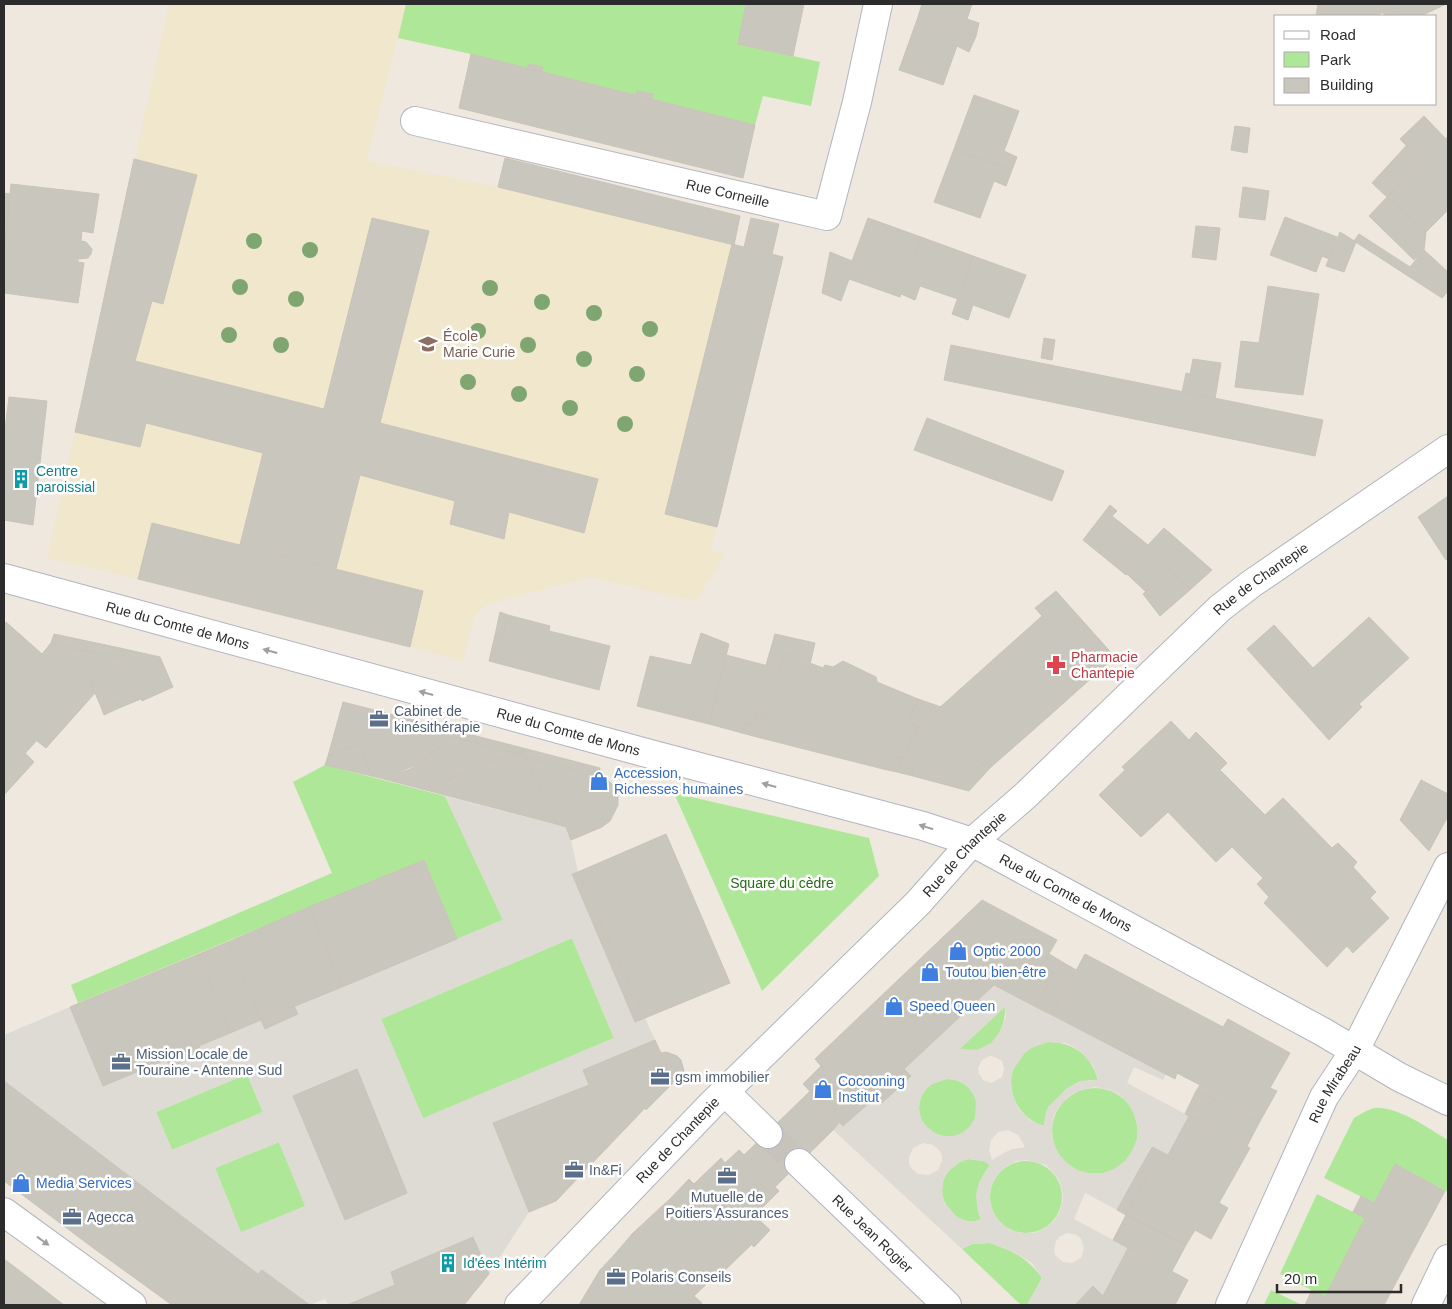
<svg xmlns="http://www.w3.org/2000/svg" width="1452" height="1309" viewBox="0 0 1452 1309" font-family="Arial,sans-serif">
	<rect width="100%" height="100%" fill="#eee8de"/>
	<path fill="#f0e7cd" d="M169,4h237l-39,157 131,26 285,70 -66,270 -7,23 15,5 -29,46 -106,-24 -102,27 -14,12 -11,45 -53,-14 13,-56 -183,-46 -88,-22 -14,56 -91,-21z"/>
	<g fill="#afe799">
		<path d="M406,4h340l-7,40 81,18 -9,44 -48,-10 -8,29 -103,-25 1,-6 -16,-3 -2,5 -93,-24 1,-5 -14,-3 -2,5 -56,-15 -73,-16z"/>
		<path d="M325,765l120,31 58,124 -46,19 -33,-79 -346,143 -7,-18 261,-112 -39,-91z"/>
		<path d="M674,793l195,45 10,38 -117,115z"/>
		<path d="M572,938l42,100 -191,81 -42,-100z"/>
		<path d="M1005,1006c1,18 -8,42 -29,44 -6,1 -12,0 -17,-1z"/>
		<path d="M1048,1042c25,0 44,13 50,39l-9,-1 -40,26 -3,7 -2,13c-30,-8 -45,-48 -21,-72 7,-7 16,-10 25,-12z"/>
		<path d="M247,1074l16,38 -91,38 -16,-38z"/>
		<circle cx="948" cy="1108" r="29"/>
		<circle cx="1095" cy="1131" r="43"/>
		<path d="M1374,1108c24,-2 53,20 74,32v52l-53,-28 -21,39 -50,-25 30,-60 12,-7z"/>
		<path d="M279,1142l27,64 -65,27 -26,-65z"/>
		<path d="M968,1159l16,2 6,4c-13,17 -17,34 -9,54 -32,14 -62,-44 -13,-60z"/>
		<circle cx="1026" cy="1197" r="36"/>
		<path d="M1317,1194l48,24 -40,79 -45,-23z"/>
		<path d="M990,1243c24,9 36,13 52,35l-15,27h-6l-59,-56 10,-5z"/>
		<path d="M1271,1290l31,15h-38z"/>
	</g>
	<g fill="#dedbd5" fill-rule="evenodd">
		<path d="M445,796l121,31 5,13 7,32 -5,2 62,148 10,-4 10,22 -71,30 5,15 -96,38 36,89 -40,62 -16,-37 -82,35 4,13 -49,20h-18l-3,-6 -15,6 -48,-35 -4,4 -254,-193v-46l66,-28 33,78 158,-65 4,9 33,-15 -4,-8 209,-86zM572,938l42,100 -191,80 -42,-99zM247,1074l16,38 -91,38 -16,-38zM279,1142l26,64 -64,26 -26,-64z"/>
		<path d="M994,985l172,89 -3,6 -29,-13 -7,16 62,33 -21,39 -17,-8 -34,63 -32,-17 -11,26 54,29 -25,48 -10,-9 -18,18h-48l15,-27 -10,-15 -20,-12 -22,-8 -18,1 -10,5 -129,-119 6,-7 5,3 32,-29 6,5 28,-26 -6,-7zM1005,1007l1,10 -6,15 -9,11 -14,7 -17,-1zM1048,1042l17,1 8,3 8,6 12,13 5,15 -18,1 -13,7 -18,18 -3,7 -2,13 -15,-6 -11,-12 -6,-15 -1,-14 2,-9 11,-16 7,-6zM990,1056l5,1 7,4 2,8 -2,8 -11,6 -8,-3 -4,-7 -1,-5 4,-8zM947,1079l10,1 8,4 6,7 5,9 -1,18 -5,8 -8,7 -9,3h-9l-9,-3 -8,-6 -6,-8 -2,-9 1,-9 3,-9 7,-7zM1094,1087l13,2 12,5 9,9 6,11 3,12v13l-5,12 -7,10 -11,8 -12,4h-13l-12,-3 -11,-8 -8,-9 -5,-12 -1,-13 2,-13 7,-11 9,-9 11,-5zM1008,1130l10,5 7,12 -13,2 -12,6 -8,5 -3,-10 2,-10 7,-8zM923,1143l10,2 7,6 2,5v5l-4,9 -9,5 -11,-1 -7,-6 -2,-5v-6l4,-9zM968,1159l16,2 6,4 -11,17 -3,13 2,16 3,8 -4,2h-10l-10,-4 -13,-15 -2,-10 1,-10 3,-9 14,-11zM1026,1160l20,5 7,7 6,8 3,10 1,10 -3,11 -6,10 -10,8 -10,4h-12l-12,-3 -9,-7 -7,-9 -4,-11v-12l4,-11 6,-8 7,-6 9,-5zM1067,1233l10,2 4,4 3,9 -3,10 -9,5 -9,-1 -8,-7 -1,-5 2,-9 3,-4z"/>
	</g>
	<g fill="#c9c6bd" stroke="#cac4b7">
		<path d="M746,4h58l-11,52 -55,-12z"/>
		<path d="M922,4h50l-5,15 12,4 -3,13 -58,-19z"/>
		<path d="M1318,4h81l-23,12h-60z"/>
		<path d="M1401,4h45l-25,12h-35l-3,-3z"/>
		<path d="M918,17l58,19 -7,16 -12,-6 -14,39 -44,-15z"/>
		<path d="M471,54l284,71 -12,53 -284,-70z"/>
		<path d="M529,64l14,3 -1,5 -15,-3z"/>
		<path d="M637,91l16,3 -1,6 -17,-4z"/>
		<path d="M974,95l45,16 -15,40 13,6 -5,13 -58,-21z"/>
		<path d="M1424,116l22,23 2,-3v54l-48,-51z"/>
		<path d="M1235,126l15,2 -3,25 -16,-3z"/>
		<path d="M1406,146l15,15 -34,36 -15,-14z"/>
		<path d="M954,149l58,21 -6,16 -12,-5 -14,37 -46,-16z"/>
		<path d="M505,158l235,58 -6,29 -236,-58z"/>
		<path d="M134,159l63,16 -34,129 -11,-3 -17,60 189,48 48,-191 57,13 -49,192 218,56 -14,54 -75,-21 -5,27 -54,-15 5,-23 -95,-26 -24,94 -96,-24 23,-92 -117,-30 -6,24 -65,-15z"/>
		<path d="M1421,161l27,29v20l-22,22 -39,-35z"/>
		<path d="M11,184l88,10 -6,39 -11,-2 -1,10 5,1 6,7 -1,5 -3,4 -10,1v3l6,1 -6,40 -74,-10v-39z"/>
		<path d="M1243,187l26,4 -4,29 -26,-3z"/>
		<path d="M4,193l6,1 -6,60z"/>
		<path d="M1387,197l39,35 -2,18 -10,10 -45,-44z"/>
		<path d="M1285,217l52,20 -8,22 -7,-3 -6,16 -46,-17z"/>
		<path d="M751,218l28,6 -7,30 -28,-7z"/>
		<path d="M868,218l53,19 -21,60 -51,-18 -8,22 -19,-8 8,-41 22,9z"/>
		<path d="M1196,226l24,2 -4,32 -24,-3z"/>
		<path d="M1340,232l16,10 -12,30 -18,-6z"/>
		<path d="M1359,234l51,33 14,-17 24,22v19l-6,7 -88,-57z"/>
		<path d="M921,237l52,19 -15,43 -38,-13 -5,14 -14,-6z"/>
		<path d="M732,244l51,13 -66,270 -52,-13z"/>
		<path d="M973,256l53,19 -17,43 -36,-13 -5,15 -16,-6z"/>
		<path d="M1268,286l51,8 -16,101 -68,-8 6,-46 18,2z"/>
		<path d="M1044,338l11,2 -3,20 -11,-2z"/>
		<path d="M951,345l372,75 -8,36 -371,-76z"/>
		<path d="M1193,359l28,4 -6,36 -33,-7 4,-19 4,1z"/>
		<path d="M9,397l38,4 -14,124 -29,-5v-82z"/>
		<path d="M927,418l137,53 -12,30 -138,-51z"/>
		<path d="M1448,496v62l-2,2 -28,-43z"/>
		<path d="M1110,505l7,6 -5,5 36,29 16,-17 48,42 -21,19 -22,-19 -23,22 -19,-18 -1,1 -43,-35z"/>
		<path d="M152,523l271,68 -13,56 -272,-68z"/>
		<path d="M1169,570l22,19 -31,27 -17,-22z"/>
		<path d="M1056,591l59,66 -67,60 -53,-59 47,-42 -7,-8z"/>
		<path d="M500,612l8,3 -6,23 -7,-3z"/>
		<path d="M508,615l42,11 -1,5 61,15 -11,44 -110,-29 6,-26 7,3z"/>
		<path d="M1369,617l40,41 -50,46 3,3 -33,33 -82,-91 27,-24 39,43z"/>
		<path d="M6,622l36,32 9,-11 73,16 -4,-11 40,9 13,30 -31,14 -1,-2 -22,9 -3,-7 -15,6 -11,-26 -86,96v-152z"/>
		<path d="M701,633l28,11 -20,80 -72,-18 13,-50 41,9z"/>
		<path d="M54,634l66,14 4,11 -73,-16z"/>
		<path d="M775,634l40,9 -4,17 -28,-7 -3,16 -14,-4z"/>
		<path d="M783,653l28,7 -1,3 13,5 2,-3 8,2 10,-6 33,16 1,5 41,17 -10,23 10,5 -15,31 -4,-1 -5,2 -11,10 -122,-31 7,-23 -11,-3 -3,13 -9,-3 -3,11 -33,-9 17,-69 54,14z"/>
		<path d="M995,658l53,59 -58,51 -72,-41z"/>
		<path d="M90,681l5,12 -49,55 -9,-7z"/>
		<path d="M918,699l23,8 -23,20 -10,-5z"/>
		<path d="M116,701l3,7 -15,7 -3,-8z"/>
		<path d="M343,702l180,46 -2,8 -95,-26 7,11v3l-4,13 -5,4 -40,18 -12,-3 -13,-32 -31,12z"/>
		<path d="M757,712l11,3 -7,23 -19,-5 3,-11 9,3z"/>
		<path d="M1171,721l18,19 7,-8 31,31 -7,7 45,45 18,-17 49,50 6,-5 19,19 -4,5 23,25 -6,6 19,20 -36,35 -6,-7 -20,21 -63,-64 5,-6 -12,-13 6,-6 -31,-31 -16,15 -48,-50 -27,25 -42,-42 26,-25 -3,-3z"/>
		<path d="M918,727l72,41 -21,23 -56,-15 -2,-12 -8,-6z"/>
		<path d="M426,730l92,24 -33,10 -42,18 -21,7 -38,-10 26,-10 19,-12 4,-9v-7z"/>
		<path d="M359,744l13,32 -47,-11 3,-9z"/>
		<path d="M523,748l77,20 -1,7 -78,-19z"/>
		<path d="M25,753l9,9 -30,33v-18z"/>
		<path d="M518,754l7,3 31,67 -134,-35 21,-7 42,-18z"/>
		<path d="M525,757l79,19 11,11 3,9v9l-8,16 -8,6 -31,13 -5,-13 -10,-3z"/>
		<path d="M899,757l4,1 -6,14 -14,-3 7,-8z"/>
		<path d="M903,758l8,6 2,12 -16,-4z"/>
		<path d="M1421,780l27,14v22l-19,35 -29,-31z"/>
		<path d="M666,834l64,149 -85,35 -67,-146z"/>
		<path d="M424,860l33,79 -115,48 -33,-80z"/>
		<path d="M578,872l67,146 -10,4 -63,-148z"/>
		<path d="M982,900l75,40 -15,26 12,7 -18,34 -42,-22 -90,84 7,7 -29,27 -6,-6 -33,29 -40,-42 18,-18 -6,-7z"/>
		<path d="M309,907l33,80 -81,33 -33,-78z"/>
		<path d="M228,942l33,78 -31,13 -31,-79z"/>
		<path d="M199,954l31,79 -127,53 -33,-79z"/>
		<path d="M1049,954l27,16 -24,45 -16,-8 18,-34 -12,-7z"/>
		<path d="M1085,954l138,73 5,-8 62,34 -20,35 7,3 -18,32 -63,-32 4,-6 -23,-12 -2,6 -123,-64z"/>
		<path d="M294,1006l4,8 -33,15 -4,-9z"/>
		<path d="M655,1040l19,42 -28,28 -1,-2 -89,93 -27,11 -36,-89 96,-38 -6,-15z"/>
		<path d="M199,1045l3,9 -32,13 -4,-8z"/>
		<path d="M666,1052l11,4 4,4 3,11 -10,11 -13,-29z"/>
		<path d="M357,1069l50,124 -62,27 -52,-124z"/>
		<path d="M4,1081l254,193 4,-4 48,35h-138l-76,-55 -92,-69z"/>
		<path d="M810,1091l29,32 -6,7 -32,-30z"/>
		<path d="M1196,1091l63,32 -12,23 -62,-32z"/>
		<path d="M801,1100l32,30 -58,57 -31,-32z"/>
		<path d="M1189,1116l61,32 -31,55 9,5 -17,31 -16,-9 -9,15 -60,-30 21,-40 -8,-5 13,-23 16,8z"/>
		<path d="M739,1150l15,15 -6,5 20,22 -11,10 6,5 -9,8 16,15 -16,17 -10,-9 -29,28 5,5 -26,25 8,7 -3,2h-120l21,-35 15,-16 8,7 18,-18 -9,-9 29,-27 5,5 9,-8 -5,-5 19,-20 5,5 27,-26 4,5z"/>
		<path d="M1395,1164l50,27 -61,114h-79l7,-15 13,7 40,-79 -12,-6 8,-16 13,7z"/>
		<path d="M754,1165l25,26 -16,16 -6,-5 11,-10 -20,-22z"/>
		<path d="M1139,1170l8,5 -21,40 -9,-5z"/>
		<path d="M670,1199l5,5 -9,8 -5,-5z"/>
		<path d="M1126,1215l60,30 -14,26 -59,-31z"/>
		<path d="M632,1234l9,9 -18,18 -8,-7z"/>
		<path d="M473,1237l16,37 -25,31h-80l-6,-13 17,-7 -4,-13z"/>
		<path d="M744,1238l7,7 -29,28 -7,-7z"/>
		<path d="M1128,1248l60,32 -13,25h-100l18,-19 10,10z"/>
		<path d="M4,1259l12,9 -12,32z"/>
		<path d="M16,1268l48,37h-60v-5z"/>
		<path d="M378,1292l6,13h-37l17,-7z"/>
	</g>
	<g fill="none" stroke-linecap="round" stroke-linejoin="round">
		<path stroke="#c7c2ba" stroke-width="28" stroke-dasharray="28 14" stroke-linecap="butt" d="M768,1134l31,29"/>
		<g stroke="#b2b4c0" stroke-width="30">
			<g id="minor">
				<path id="s1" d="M415,121l412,95 30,-114 21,-98"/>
				<path id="s2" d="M4,578l650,177 269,71 49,16 351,190 76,45 49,24"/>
				<path d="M725,1092l43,42"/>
				<path id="s3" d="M799,1163l148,142"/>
				<path d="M4,1212l128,93"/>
				<path id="s4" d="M1230,1305l94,-208 31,-47 93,-183"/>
				<path d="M1426,1305l22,-46"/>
			</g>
		</g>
		<g stroke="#b2b4c0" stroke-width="30">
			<g id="tertiary">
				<path id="s5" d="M519,1305l193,-201 206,-201 54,-61 54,-47 194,-187 31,-24 197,-135"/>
			</g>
		</g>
		<use href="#minor" stroke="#fff" stroke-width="28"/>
		<use href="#tertiary" stroke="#fff" stroke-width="28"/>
	</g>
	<g fill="#7fa571">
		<circle cx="254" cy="241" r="8"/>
		<circle cx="310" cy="250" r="8"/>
		<circle cx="240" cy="287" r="8"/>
		<circle cx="490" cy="288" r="8"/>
		<circle cx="296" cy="299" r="8"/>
		<circle cx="542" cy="302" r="8"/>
		<circle cx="594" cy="313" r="8"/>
		<circle cx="650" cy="329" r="8"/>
		<circle cx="478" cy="331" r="8"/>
		<circle cx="229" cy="335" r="8"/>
		<circle cx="281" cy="345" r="8"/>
		<circle cx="528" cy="345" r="8"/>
		<circle cx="584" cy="359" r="8"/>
		<circle cx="637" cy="374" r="8"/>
		<circle cx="468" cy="382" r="8"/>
		<circle cx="519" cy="394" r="8"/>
		<circle cx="570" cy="408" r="8"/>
		<circle cx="625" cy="424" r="8"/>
	</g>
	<defs><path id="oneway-solid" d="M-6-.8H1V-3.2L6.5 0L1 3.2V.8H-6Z" transform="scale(1.25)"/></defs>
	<g fill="#a0a0a0">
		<use href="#oneway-solid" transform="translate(270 651) rotate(-165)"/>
		<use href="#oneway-solid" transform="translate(426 693) rotate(-165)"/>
		<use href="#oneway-solid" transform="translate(769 785) rotate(-165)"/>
		<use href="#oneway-solid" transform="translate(926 827) rotate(-162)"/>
		<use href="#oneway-solid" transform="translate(43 1241) rotate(36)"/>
	</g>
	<defs>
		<g id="school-bare" transform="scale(1.5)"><path d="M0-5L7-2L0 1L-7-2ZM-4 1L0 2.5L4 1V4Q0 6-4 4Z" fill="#8d6e63" stroke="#fff" stroke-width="2.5" paint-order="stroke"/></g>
		<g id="building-bare" transform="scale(1.5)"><path d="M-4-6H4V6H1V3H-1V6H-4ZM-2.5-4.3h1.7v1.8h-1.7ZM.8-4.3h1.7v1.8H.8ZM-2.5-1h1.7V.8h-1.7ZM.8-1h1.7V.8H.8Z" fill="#0f9aa8" stroke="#fff" stroke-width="2.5" paint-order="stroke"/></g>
		<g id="pharmacy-bare" transform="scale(1.5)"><path d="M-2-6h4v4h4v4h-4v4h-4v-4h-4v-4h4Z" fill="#e0444e" stroke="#fff" stroke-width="2.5" paint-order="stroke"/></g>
		<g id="office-bare" transform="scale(1.5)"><path d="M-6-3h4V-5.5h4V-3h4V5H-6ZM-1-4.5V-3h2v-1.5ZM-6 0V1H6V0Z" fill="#5c6f8a" stroke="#fff" stroke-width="2.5" paint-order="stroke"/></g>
		<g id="shop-bare" transform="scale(1.5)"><path d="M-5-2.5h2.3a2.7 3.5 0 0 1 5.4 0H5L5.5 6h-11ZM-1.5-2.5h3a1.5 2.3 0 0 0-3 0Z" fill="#3f7fe0" stroke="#fff" stroke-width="2.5" paint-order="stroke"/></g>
	</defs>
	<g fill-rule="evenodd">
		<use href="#school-bare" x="428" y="344"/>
		<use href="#building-bare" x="21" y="479"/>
		<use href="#pharmacy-bare" x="1056" y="665"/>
		<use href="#office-bare" x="379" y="719"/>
		<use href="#shop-bare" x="599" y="781"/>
		<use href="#shop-bare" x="958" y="951"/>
		<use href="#shop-bare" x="930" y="972"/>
		<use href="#shop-bare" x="894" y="1006"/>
		<use href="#office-bare" x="121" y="1062"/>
		<use href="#office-bare" x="660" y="1077"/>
		<use href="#shop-bare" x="823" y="1089"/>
		<use href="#office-bare" x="574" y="1170"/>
		<use href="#office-bare" x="727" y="1176"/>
		<use href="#shop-bare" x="21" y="1183"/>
		<use href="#office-bare" x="72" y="1217"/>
		<use href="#building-bare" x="448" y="1263"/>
		<use href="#office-bare" x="616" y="1277"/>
	</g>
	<g text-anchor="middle" stroke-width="5" stroke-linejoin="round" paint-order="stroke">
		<g font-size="14" fill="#2c2c2c" stroke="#fff">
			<text dy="5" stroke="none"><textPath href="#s1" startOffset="321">Rue Corneille</textPath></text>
			<text dy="5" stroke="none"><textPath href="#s5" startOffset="1039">Rue de Chantepie</textPath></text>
			<text dy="5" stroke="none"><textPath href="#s2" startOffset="180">Rue du Comte de Mons</textPath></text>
			<text dy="5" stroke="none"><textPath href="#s2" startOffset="585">Rue du Comte de Mons</textPath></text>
			<text dy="5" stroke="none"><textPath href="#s5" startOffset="634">Rue de Chantepie</textPath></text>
			<text dy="5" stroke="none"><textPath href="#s2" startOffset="1110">Rue du Comte de Mons</textPath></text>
			<text dy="5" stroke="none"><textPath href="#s4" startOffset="245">Rue Mirabeau</textPath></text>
			<text dy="5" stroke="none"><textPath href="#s5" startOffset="229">Rue de Chantepie</textPath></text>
			<text dy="5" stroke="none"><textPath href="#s3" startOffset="102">Rue Jean Rogier</textPath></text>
		</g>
		<g font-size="14" fill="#785e54" stroke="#fff" text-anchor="start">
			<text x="443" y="341">École<tspan x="443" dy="16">Marie Curie</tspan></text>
		</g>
		<g font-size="14" fill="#0d838f" stroke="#fff" text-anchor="start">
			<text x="36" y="476">Centre<tspan x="36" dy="16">paroissial</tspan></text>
			<text x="463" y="1268">Id'ées Intérim</text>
		</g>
		<g font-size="14" fill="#be3a42" stroke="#fff" text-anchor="start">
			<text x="1071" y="662">Pharmacie<tspan x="1071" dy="16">Chantepie</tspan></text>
		</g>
		<g font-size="14" fill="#4e5e75" stroke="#fff" text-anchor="start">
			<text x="394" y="716">Cabinet de<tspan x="394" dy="16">kinésithérapie</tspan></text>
			<text x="136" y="1059">Mission Locale de<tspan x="136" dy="16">Touraine - Antenne Sud</tspan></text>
			<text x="675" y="1082">gsm immobilier</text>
			<text x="589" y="1175">In&amp;Fi</text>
			<text x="727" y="1202" text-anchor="middle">Mutuelle de<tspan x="727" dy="16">Poitiers Assurances</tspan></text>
			<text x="87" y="1222">Agecca</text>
			<text x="631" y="1282">Polaris Conseils</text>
		</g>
		<g font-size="14" fill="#366cbe" stroke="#fff" text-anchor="start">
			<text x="614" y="778">Accession,<tspan x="614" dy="16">Richesses humaines</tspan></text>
			<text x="973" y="956">Optic 2000</text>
			<text x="945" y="977">Toutou bien-être</text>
			<text x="909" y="1011">Speed Queen</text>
			<text x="838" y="1086">Cocooning<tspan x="838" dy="16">Institut</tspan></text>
			<text x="36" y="1188">Media Services</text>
		</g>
		<g font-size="14" fill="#256e17" stroke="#fff">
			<text x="782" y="888">Square du cèdre</text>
		</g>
	</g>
	<rect width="1452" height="1309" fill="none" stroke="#2c2c2c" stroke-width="10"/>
	<rect x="1274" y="15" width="162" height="90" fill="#ffffff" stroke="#ababab"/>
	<rect x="1284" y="31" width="25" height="8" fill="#ffffff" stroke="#ababab"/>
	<text x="1320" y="40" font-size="15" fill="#2c2c2c">Road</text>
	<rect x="1284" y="52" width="25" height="15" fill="#afe799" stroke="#ababab"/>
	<text x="1320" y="65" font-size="15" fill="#2c2c2c">Park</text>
	<rect x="1284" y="78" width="25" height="15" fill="#c9c6bd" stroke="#ababab"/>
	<text x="1320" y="90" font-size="15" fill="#2c2c2c">Building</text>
	<path d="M1277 1284v8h124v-8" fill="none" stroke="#2c2c2c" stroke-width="2.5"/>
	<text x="1284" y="1284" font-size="15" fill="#2c2c2c" stroke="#ffffff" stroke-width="4" paint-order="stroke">20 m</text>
</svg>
